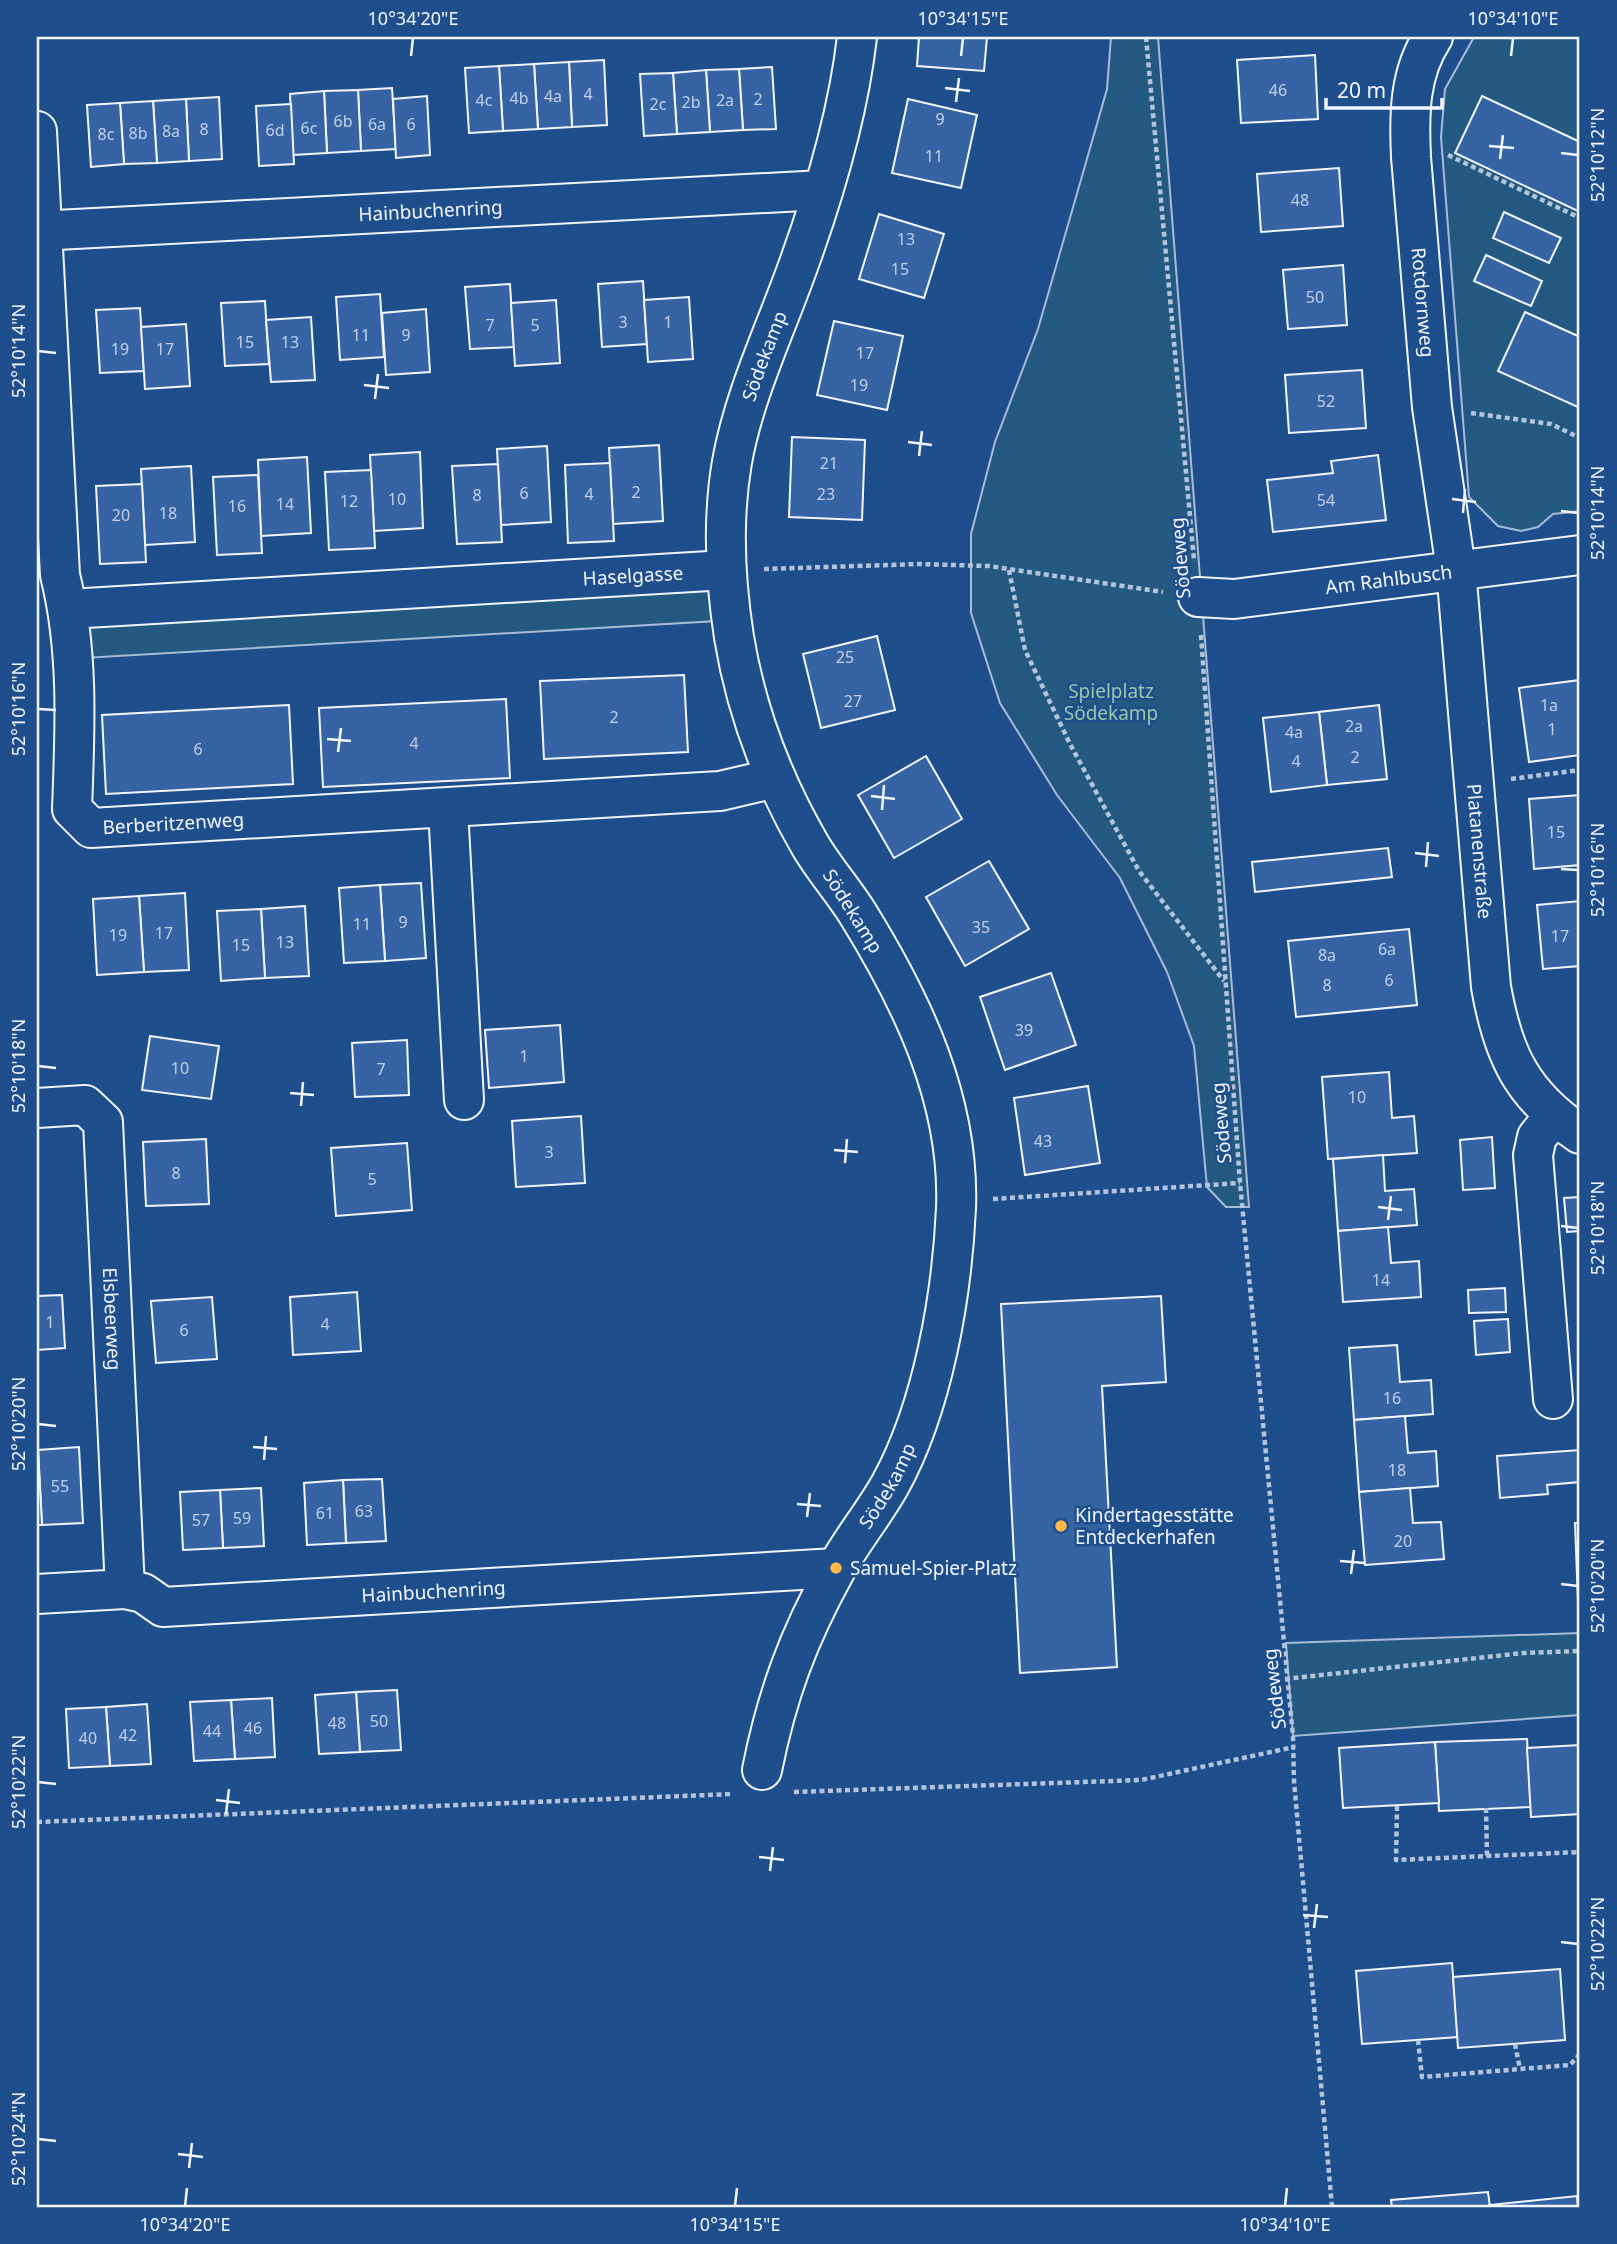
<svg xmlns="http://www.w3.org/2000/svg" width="1617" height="2244" viewBox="0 0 1617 2244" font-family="'Noto Sans',sans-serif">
	<rect width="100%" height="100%" fill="#1f4e8c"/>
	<g fill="#245a82" stroke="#a8bbd7" stroke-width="2">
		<path d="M1111,37h47l91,1170h-23l-19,-20 -13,-141 -27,-74 -47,-94 -63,-83 -57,-92 -29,-90v-79l24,-92 43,-113 36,-125 33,-115z"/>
		<path d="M1474,37h106v474l-27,3 -15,13 -17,4 -23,-5 -29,-29 -28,-360 4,-48z"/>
		<path d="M714,582l3,39 -651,38 -3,-44z"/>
		<path d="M1580,1633v82l-287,21 -7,-93z"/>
	</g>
	<g fill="#3563a3" stroke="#f2f6ff" stroke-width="2">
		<path d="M919,37h68l-3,34 -67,-5z"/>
		<path d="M1315,55l3,64 -77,4 -4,-63z"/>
		<path d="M604,60l3,65 -35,2 -3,-65z"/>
		<path d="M569,62l3,65 -34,2 -4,-65z"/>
		<path d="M534,64l4,65 -35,2 -4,-65z"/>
		<path d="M499,66l4,65 -34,2 -4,-65z"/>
		<path d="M772,67l4,62 -33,1 -4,-61z"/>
		<path d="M739,69l4,61 -33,2 -4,-62z"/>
		<path d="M706,70l4,62 -33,2 -4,-61z"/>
		<path d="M673,73l4,61 -33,2 -4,-62z"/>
		<path d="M392,88l4,61 -35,2 -3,-61z"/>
		<path d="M358,90l3,61 -34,2 -3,-62z"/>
		<path d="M324,91l3,62 -34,2 -3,-61z"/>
		<path d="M427,96l3,59 -34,3 -3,-59z"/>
		<path d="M1482,96l98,46v70l-125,-59z"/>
		<path d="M219,97l3,62 -33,2 -3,-62z"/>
		<path d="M186,99l3,62 -32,2 -4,-62z"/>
		<path d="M908,99l69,16 -16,73 -69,-15z"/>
		<path d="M153,101l4,62 -33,1 -4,-61z"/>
		<path d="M120,103l4,61 -33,3 -4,-62z"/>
		<path d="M291,104l3,60 -35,2 -3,-60z"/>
		<path d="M1339,168l4,58 -82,6 -4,-58z"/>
		<path d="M1504,212l57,26 -12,25 -56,-25z"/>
		<path d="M879,214l65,20 -20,64 -65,-19z"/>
		<path d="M1486,255l56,26 -11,25 -57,-25z"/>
		<path d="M1343,265l4,60 -59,4 -5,-59z"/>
		<path d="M643,281l4,63 -45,3 -4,-63z"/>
		<path d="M510,284l4,63 -44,2 -5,-62z"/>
		<path d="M380,294l4,63 -44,3 -4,-63z"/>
		<path d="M689,297l4,62 -45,3 -4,-62z"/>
		<path d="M556,300l4,63 -45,3 -4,-63z"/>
		<path d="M265,301l4,63 -44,2 -4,-63z"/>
		<path d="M140,308l4,63 -44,2 -4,-63z"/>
		<path d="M426,309l4,63 -44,3 -4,-62z"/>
		<path d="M1525,312l55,25v71l-82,-37z"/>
		<path d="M311,317l4,63 -44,2 -5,-62z"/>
		<path d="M834,321l69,15 -16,74 -70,-15z"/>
		<path d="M186,324l4,62 -45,3 -4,-62z"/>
		<path d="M1362,370l4,58 -77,5 -4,-58z"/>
		<path d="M792,437l73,3 -3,80 -73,-3z"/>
		<path d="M659,445l4,76 -50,3 -4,-76z"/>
		<path d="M547,446l4,76 -50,3 -4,-76z"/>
		<path d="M420,452l3,76 -49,3 -4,-76z"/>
		<path d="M1378,455l8,65 -113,12 -6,-52 66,-7 -2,-12z"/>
		<path d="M307,457l4,76 -50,3 -3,-76z"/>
		<path d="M610,463l4,78 -46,2 -3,-78z"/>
		<path d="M498,464l4,78 -45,2 -5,-78z"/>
		<path d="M191,466l4,76 -50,3 -4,-76z"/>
		<path d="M371,470l4,78 -46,2 -4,-78z"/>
		<path d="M258,475l4,78 -45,2 -4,-78z"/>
		<path d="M142,484l4,78 -46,2 -4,-78z"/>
		<path d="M877,636l18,74 -74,18 -18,-74z"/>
		<path d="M684,675l4,77 -144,7 -4,-78z"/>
		<path d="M1580,680v75l-51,7 -10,-74z"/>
		<path d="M506,699l4,79 -187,9 -4,-79z"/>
		<path d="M289,705l4,79 -187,10 -4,-79z"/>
		<path d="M1379,705l8,74 -60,6 -8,-73z"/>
		<path d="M1319,712l8,73 -56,7 -8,-74z"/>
		<path d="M926,756l36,63 -68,39 -36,-63z"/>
		<path d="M1580,795v70l-46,4 -5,-70z"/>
		<path d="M1388,848l4,29 -137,15 -3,-30z"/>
		<path d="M989,861l40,68 -64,37 -39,-69z"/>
		<path d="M421,883l5,75 -41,3 -5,-76z"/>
		<path d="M380,885l5,76 -41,2 -5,-75z"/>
		<path d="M185,893l4,77 -45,2 -5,-76z"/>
		<path d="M139,896l5,76 -47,3 -4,-76z"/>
		<path d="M1580,901v65l-37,3 -6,-64z"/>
		<path d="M305,906l4,70 -44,2 -4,-69z"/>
		<path d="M261,909l4,69 -44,3 -4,-70z"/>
		<path d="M1409,929l8,76 -121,12 -8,-76z"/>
		<path d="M1051,973l25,72 -71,25 -25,-73z"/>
		<path d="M560,1025l4,57 -75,6 -4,-58z"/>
		<path d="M150,1036l69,10 -8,53 -69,-9z"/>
		<path d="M407,1040l2,55 -54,2 -3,-54z"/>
		<path d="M1389,1072l3,46 22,-2 3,37 -89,6 -6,-82z"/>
		<path d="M1088,1086l12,77 -75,12 -11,-77z"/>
		<path d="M581,1116l4,67 -69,4 -4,-66z"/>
		<path d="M1492,1137l3,51 -32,2 -3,-50z"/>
		<path d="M206,1139l3,65 -63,2 -3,-64z"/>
		<path d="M407,1143l5,67 -76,6 -5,-68z"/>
		<path d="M1383,1155l2,36 29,-2 3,36 -79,6 -5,-72z"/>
		<path d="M1580,1197v34l-13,1 -3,-34z"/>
		<path d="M1388,1227l3,36 28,-2 2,36 -78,5 -5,-71z"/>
		<path d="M1505,1288l1,24 -37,1 -1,-23z"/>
		<path d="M357,1292l4,59 -68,4 -3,-58z"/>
		<path d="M62,1295l3,53 -28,2v-54z"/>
		<path d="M1161,1296l5,86 -64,4 15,281 -97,6 -19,-369z"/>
		<path d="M212,1297l5,62 -61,4 -5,-62z"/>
		<path d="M1508,1319l2,33 -34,3 -2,-34z"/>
		<path d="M1397,1345l3,37 31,-2 2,34 -79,6 -5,-72z"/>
		<path d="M1405,1416l3,37 28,-2 2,35 -79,6 -5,-72z"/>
		<path d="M79,1447l4,76 -41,2 -4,-75z"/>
		<path d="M38,1450l4,75h-5v-75z"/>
		<path d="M1580,1450v32l-33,3 1,9 -48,4 -3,-42z"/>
		<path d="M382,1479l4,62 -40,2 -3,-63z"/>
		<path d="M343,1480l3,63 -39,2 -3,-62z"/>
		<path d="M261,1488l3,58 -41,2 -3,-58z"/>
		<path d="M1410,1488l3,35 28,-1 3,37 -79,6 -6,-73z"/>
		<path d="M220,1490l3,58 -40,2 -3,-58z"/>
		<path d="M1575,1523h5v79h-2z"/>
		<path d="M397,1690l4,60 -41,2 -4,-60z"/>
		<path d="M356,1692l4,60 -41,2 -4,-59z"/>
		<path d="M272,1698l3,59 -40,2 -4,-59z"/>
		<path d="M231,1700l4,59 -41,2 -4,-59z"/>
		<path d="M147,1704l4,60 -41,2 -4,-59z"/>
		<path d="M106,1707l4,59 -41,2 -3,-59z"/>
		<path d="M1527,1739l4,68 -92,4 -4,-69z"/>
		<path d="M1435,1742l4,61 -96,5 -4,-60z"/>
		<path d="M1580,1745v69l-49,3 -4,-69z"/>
		<path d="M1452,1963l6,74 -96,7 -6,-73z"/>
		<path d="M1560,1969l5,71 -107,8 -5,-71z"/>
		<path d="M1488,2192l2,15h-98l-1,-7z"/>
		<path d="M1577,2196l1,11h-88l-1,-2z"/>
	</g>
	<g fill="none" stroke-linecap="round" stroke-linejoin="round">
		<g stroke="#f2f6ff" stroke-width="42">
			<g id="minor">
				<path id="s1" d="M1433,37c-24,36 -24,78 -22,120l21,250 24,162 35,418c12,68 31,108 89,147"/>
				<path id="s2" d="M37,131l23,444c19,76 15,156 12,234l19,19 629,-37 56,-13"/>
				<path id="s3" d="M37,231l786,-41"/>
				<path id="s4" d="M1198,597l36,2 346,-44"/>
				<path id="s5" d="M69,609l657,-39"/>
				<path d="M448,809l16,291"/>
				<path id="s6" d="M37,1108l48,-3 18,17 22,467"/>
				<path d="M1553,1399l-20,-244 4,-18 17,-21"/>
				<path id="s7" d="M37,1594l88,-5 18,4 20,14 673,-39"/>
				<path id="s8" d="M762,1770c15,-75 36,-132 73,-199 16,-30 38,-56 55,-86 43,-78 62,-189 66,-277 4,-107 -43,-205 -98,-294 -15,-24 -34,-45 -48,-69 -37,-64 -64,-134 -76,-208 -9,-58 -12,-117 -2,-175 12,-67 42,-129 65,-193 27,-74 51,-153 60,-232"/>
			</g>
		</g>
		<g stroke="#b3c4dc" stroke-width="4.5" stroke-dasharray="5 3.5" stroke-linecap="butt">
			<path d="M1146,37l48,523"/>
			<path d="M1448,155l132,63"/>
			<path d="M1471,413l80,11 29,14"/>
			<path d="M764,569l156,-5 69,2 174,26"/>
			<path d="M1009,570l16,80 45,94 69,127 85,110"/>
			<path d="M1201,635l39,548 53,553 1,45 38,426"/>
			<path d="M1511,779l69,-9"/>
			<path d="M993,1199l247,-16"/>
			<path d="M1285,1679l238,-26 57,-2"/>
			<path d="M794,1792l347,-12 153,-33"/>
			<path d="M1397,1806l-1,54 184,-8"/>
			<path d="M1486,1808l1,48"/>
			<path d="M1580,1814v8"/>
			<path d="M37,1822l696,-28"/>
			<path d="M1418,2040l4,37 148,-12 10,-11"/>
			<path d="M1515,2044l5,25"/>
		</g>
		<use href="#minor" stroke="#1f4e8c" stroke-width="38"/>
	</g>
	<path fill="none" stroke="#f2f6ff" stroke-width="2.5" d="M411,56l2,-18M961,56l2,-18M1511,56l2,-18M945,88l25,3M956,102l3,-24M1489,146l25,2M1561,153l17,2M1500,159l3,-24M38,351l18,2M364,385l25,3M375,399l3,-25M908,442l24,3M919,456l3,-25M1452,499l24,3M1561,511l17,2M1463,513l2,-24M38,709l18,1M327,739l24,2M338,752l3,-24M871,796l24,3M882,810l2,-25M1415,853l24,3M1426,867l2,-25M1561,869l17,1M38,1066l18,2M290,1093l24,2M301,1106l2,-24M834,1150l24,2M845,1163l2,-24M1378,1207l24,3M1388,1220l3,-24M1561,1226l17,2M38,1424l18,2M253,1447l24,2M264,1460l2,-24M797,1504l24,2M807,1517l3,-24M1340,1561l25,2M1351,1574l3,-24M1561,1584l17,2M38,1782l18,2M216,1800l24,3M226,1814l3,-25M759,1857l25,3M770,1871l3,-24M1303,1915l25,2M1314,1928l3,-24M1561,1942l17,2M38,2139l18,2M178,2154l25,3M189,2168l3,-25M185,2206l2,-18M735,2206l2,-18M1285,2206l2,-18"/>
	<g fill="#ffb74d" stroke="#1f4e8c" stroke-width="2.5">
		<circle cx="1061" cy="1526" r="7"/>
		<circle cx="836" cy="1568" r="7"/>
	</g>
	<g text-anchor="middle" stroke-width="5" stroke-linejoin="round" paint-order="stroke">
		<g font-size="16" fill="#c3d1e8">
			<text x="1278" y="96">46</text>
			<text x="588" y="100">4</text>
			<text x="553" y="102">4a</text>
			<text x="519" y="104">4b</text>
			<text x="758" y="105">2</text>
			<text x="484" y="106">4c</text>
			<text x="725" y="106">2a</text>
			<text x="691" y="108">2b</text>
			<text x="658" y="110">2c</text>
			<text x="940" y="125">9</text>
			<text x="343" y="127">6b</text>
			<text x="377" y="130">6a</text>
			<text x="411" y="130">6</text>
			<text x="309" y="134">6c</text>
			<text x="204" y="135">8</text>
			<text x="275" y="136">6d</text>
			<text x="171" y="137">8a</text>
			<text x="138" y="139">8b</text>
			<text x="106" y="140">8c</text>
			<text x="934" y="162">11</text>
			<text x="1300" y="206">48</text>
			<text x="906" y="245">13</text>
			<text x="900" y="275">15</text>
			<text x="1315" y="303">50</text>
			<text x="623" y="328">3</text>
			<text x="668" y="328">1</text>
			<text x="490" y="331">7</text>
			<text x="535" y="331">5</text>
			<text x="361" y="341">11</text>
			<text x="406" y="341">9</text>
			<text x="245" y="348">15</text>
			<text x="290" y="348">13</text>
			<text x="120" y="355">19</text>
			<text x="165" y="355">17</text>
			<text x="865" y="359">17</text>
			<text x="859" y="391">19</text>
			<text x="1326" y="407">52</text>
			<text x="829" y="469">21</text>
			<text x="636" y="498">2</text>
			<text x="524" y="499">6</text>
			<text x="589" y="500">4</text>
			<text x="826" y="500">23</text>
			<text x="477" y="501">8</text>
			<text x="397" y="505">10</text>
			<text x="1326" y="506">54</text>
			<text x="349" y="507">12</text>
			<text x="285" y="510">14</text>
			<text x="237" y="512">16</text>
			<text x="168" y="519">18</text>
			<text x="121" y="521">20</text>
			<text x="845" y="663">25</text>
			<text x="853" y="707">27</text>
			<text x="1549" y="711">1a</text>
			<text x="614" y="723">2</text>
			<text x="1354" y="732">2a</text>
			<text x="1552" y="735">1</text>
			<text x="1294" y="738">4a</text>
			<text x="414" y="749">4</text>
			<text x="198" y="755">6</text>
			<text x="1355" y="763">2</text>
			<text x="1296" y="767">4</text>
			<text x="1556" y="838">15</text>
			<text x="403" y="928">9</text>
			<text x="362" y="930">11</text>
			<text x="981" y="933">35</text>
			<text x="164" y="939">17</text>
			<text x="118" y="941">19</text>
			<text x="1560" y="942">17</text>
			<text x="285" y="948">13</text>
			<text x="241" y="951">15</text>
			<text x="1387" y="955">6a</text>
			<text x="1327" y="961">8a</text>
			<text x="1389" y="986">6</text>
			<text x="1327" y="991">8</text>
			<text x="1024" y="1036">39</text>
			<text x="524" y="1062">1</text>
			<text x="180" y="1074">10</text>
			<text x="381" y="1075">7</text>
			<text x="1357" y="1103">10</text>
			<text x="1043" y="1147">43</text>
			<text x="549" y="1158">3</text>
			<text x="176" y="1179">8</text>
			<text x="372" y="1185">5</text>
			<text x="1381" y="1286">14</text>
			<text x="50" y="1328">1</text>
			<text x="325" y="1330">4</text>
			<text x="184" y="1336">6</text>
			<text x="1392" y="1404">16</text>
			<text x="1397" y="1476">18</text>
			<text x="60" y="1492">55</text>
			<text x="364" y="1517">63</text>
			<text x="325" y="1519">61</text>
			<text x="242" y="1524">59</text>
			<text x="201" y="1526">57</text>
			<text x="1403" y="1547">20</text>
			<text x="379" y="1727">50</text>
			<text x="337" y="1729">48</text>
			<text x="253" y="1734">46</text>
			<text x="212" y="1737">44</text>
			<text x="128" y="1741">42</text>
			<text x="88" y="1744">40</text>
		</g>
		<g font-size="19" fill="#f2f6ff" stroke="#1f4e8c">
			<text dy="7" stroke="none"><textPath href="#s3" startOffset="394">Hainbuchenring</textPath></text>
			<text dy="7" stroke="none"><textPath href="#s1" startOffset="270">Rotdornweg</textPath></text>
			<text dy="7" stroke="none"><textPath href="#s8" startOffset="1510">Södekamp</textPath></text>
			<text transform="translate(1180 558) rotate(-95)" y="7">Södeweg</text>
			<text dy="7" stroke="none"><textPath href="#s5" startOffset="565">Haselgasse</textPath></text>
			<text dy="7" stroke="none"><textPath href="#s4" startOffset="192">Am Rahlbusch</textPath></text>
			<text dy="7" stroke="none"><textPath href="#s2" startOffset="789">Berberitzenweg</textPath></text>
			<text dy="7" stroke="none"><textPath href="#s1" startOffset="822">Platanenstraße</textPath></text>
			<text transform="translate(853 911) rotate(58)" y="7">Södekamp</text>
			<text transform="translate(1221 1123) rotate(-95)" y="7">Södeweg</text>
			<text dy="7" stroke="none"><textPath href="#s6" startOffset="270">Elsbeerweg</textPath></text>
			<text dy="7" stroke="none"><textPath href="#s8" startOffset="313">Södekamp</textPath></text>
			<text dy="7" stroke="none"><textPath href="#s7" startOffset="402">Hainbuchenring</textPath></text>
			<text transform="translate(1274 1689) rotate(-97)" y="7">Södeweg</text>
		</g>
		<g font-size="19" fill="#97c8a6" stroke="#1f4e8c">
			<text x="1111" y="698">Spielplatz<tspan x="1111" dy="22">Södekamp</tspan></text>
		</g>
		<g font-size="19" fill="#f2f6ff" stroke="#1f4e8c" text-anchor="start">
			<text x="1075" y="1522">Kindertagesstätte<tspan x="1075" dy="22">Entdeckerhafen</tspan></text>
			<text x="850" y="1575">Samuel-Spier-Platz</text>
		</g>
	</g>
	<rect width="1617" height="2244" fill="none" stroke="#1f4e8c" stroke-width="77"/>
	<path d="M1326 98v10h116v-10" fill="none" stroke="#f2f6ff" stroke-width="3.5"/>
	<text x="1337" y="98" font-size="21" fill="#f2f6ff" stroke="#1f4e8c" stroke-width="5" paint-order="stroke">20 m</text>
	<rect x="38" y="38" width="1540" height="2168" fill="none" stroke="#f2f6ff" stroke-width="2.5"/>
	<g font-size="18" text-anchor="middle" fill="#f2f6ff">
		<text x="413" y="25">10°34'20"E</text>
		<text x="963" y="25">10°34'15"E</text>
		<text x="1513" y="25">10°34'10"E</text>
		<text transform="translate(1598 155) rotate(-90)" y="6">52°10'12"N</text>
		<text transform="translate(19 351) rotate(-90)" y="6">52°10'14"N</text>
		<text transform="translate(1598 513) rotate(-90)" y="6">52°10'14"N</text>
		<text transform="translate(19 709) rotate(-90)" y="6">52°10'16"N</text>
		<text transform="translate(1598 870) rotate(-90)" y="6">52°10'16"N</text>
		<text transform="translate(19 1066) rotate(-90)" y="6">52°10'18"N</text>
		<text transform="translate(1598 1228) rotate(-90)" y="6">52°10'18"N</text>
		<text transform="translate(19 1424) rotate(-90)" y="6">52°10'20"N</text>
		<text transform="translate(1598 1586) rotate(-90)" y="6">52°10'20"N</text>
		<text transform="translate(19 1782) rotate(-90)" y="6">52°10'22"N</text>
		<text transform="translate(1598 1944) rotate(-90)" y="6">52°10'22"N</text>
		<text transform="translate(19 2139) rotate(-90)" y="6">52°10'24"N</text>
		<text x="185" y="2231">10°34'20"E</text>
		<text x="735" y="2231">10°34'15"E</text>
		<text x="1285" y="2231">10°34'10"E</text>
	</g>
</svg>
